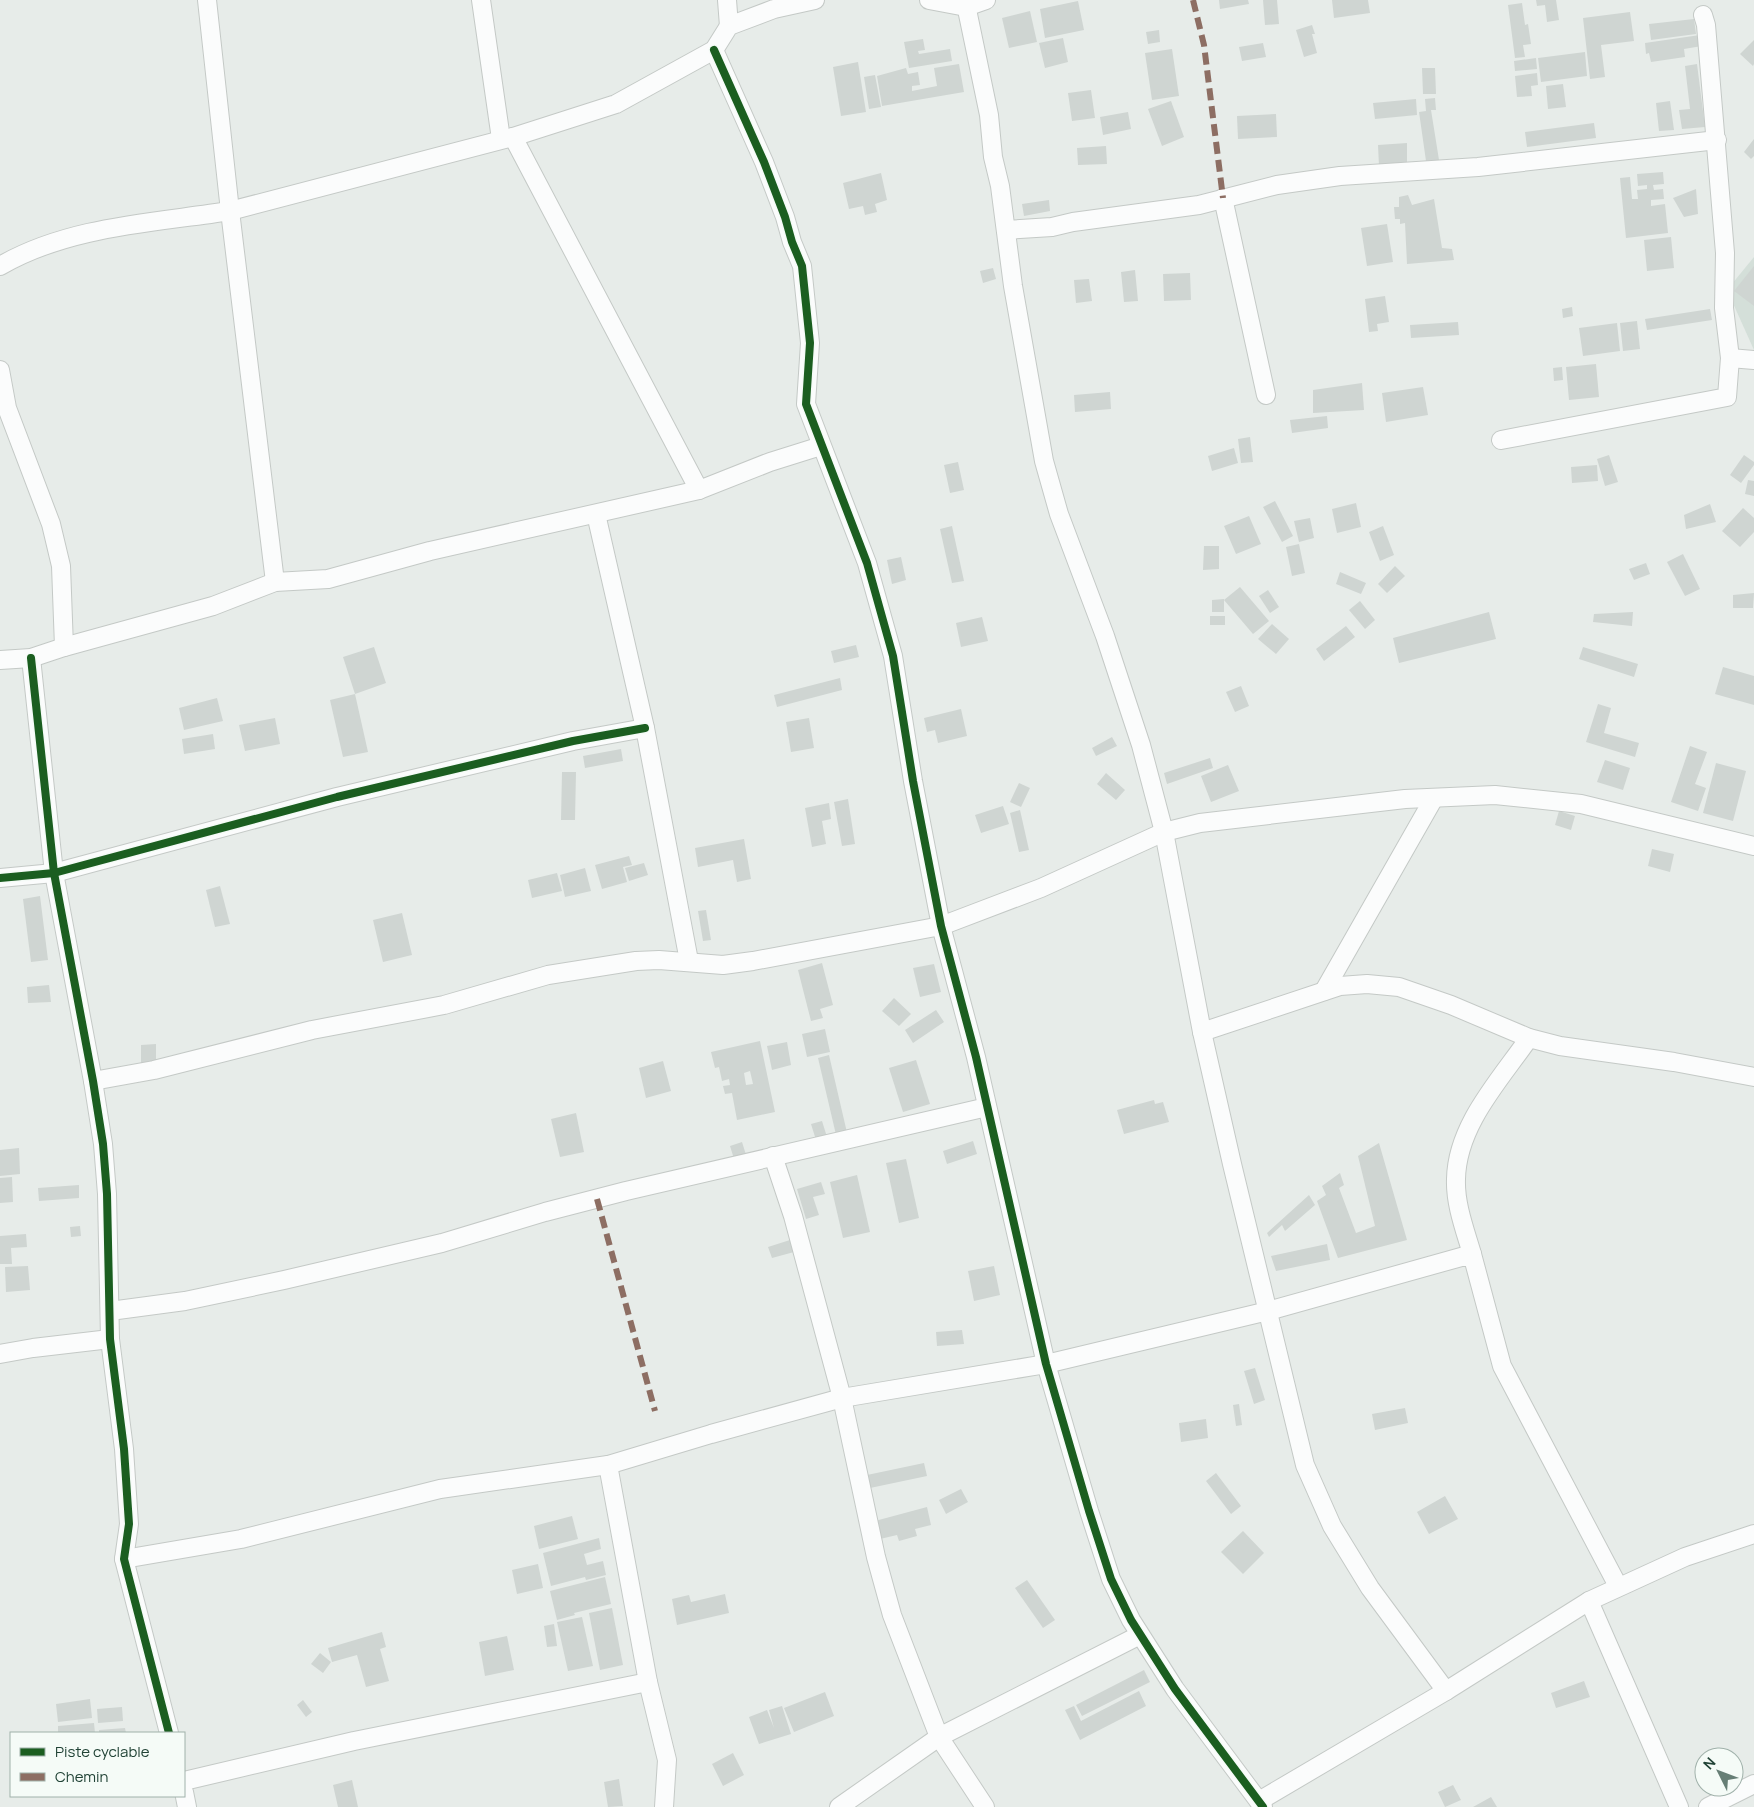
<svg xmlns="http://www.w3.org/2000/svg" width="1754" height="1807" viewBox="0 0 1754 1807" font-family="Manrope,sans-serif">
	<rect width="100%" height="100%" fill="#e7ece9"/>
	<path fill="#d4dfd9" d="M1754,257v93l-27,-60z"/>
	<g fill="#cfd5d2" fill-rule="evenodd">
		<path d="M1219,0h29l1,4 -29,5z"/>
		<path d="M1263,0h14l2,24 -14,1z"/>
		<path d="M1332,0h36l2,13 -36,5z"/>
		<path d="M1536,0h20l3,20 -12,2 -2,-17 -8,1z"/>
		<path d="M1078,1l6,29 -39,8 -5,-29z"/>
		<path d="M1522,3l3,22 3,-1 3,20 -8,1 2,12 -10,1 -7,-53z"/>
		<path d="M1030,11l7,31 -28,6 -7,-30z"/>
		<path d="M1630,12l4,29 -33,4 4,32 -15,2 -7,-61z"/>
		<path d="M1694,19l2,15 -45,6 -2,-16z"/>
		<path d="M1312,25l3,9h-3l5,19 -13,4 -8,-27z"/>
		<path d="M1159,30l1,12 -12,2 -2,-12z"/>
		<path d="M1700,35l2,11 -18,3 1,8 -34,5 -2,-9 -3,1 -1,-11z"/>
		<path d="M1063,38l5,24 -23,6 -6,-25z"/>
		<path d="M923,39l2,11 -7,1 1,3 31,-5 2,12 -43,7 -5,-26z"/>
		<path d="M1754,40v24l-1,2 -13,-12z"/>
		<path d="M1263,43l3,14 -24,4 -3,-14z"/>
		<path d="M1172,49l7,47 -27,4 -7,-47z"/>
		<path d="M1585,52l2,24 -46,6 -3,-24z"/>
		<path d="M1536,58l1,11 -22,2 -1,-10z"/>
		<path d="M858,62l8,50 -25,4 -8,-49z"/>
		<path d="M959,64l5,28 -82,14 -5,-30 29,-8 2,6 10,-2 2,13 -8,1v5l25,-5 -3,-18z"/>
		<path d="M1697,64l8,63 -23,2 -3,-19 11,-1 -5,-43z"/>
		<path d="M1422,68h13l1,26h-13z"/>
		<path d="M1537,73l1,12 -7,1 1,10 -15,1 -2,-21z"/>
		<path d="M875,75l6,32 -12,2 -5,-32z"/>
		<path d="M1563,84l3,23 -18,2 -2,-23z"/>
		<path d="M1091,90l4,28 -23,3 -4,-28z"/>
		<path d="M1435,98l1,12h-5l8,50 -13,1 -7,-49 7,-1 -1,-12z"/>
		<path d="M1416,99l1,16 -42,4 -2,-16z"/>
		<path d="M1171,101l13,36 -22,9 -14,-37z"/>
		<path d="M1670,101l4,29 -15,1 -3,-28z"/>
		<path d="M1128,112l3,17 -28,6 -3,-18z"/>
		<path d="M1276,114l1,23 -39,2 -1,-23z"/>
		<path d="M1594,123l2,15 -69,9 -2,-15z"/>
		<path d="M1754,139v17l-3,3 -7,-7z"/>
		<path d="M1407,143v21l-28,2 -1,-21z"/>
		<path d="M1106,146l1,18 -29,1 -1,-17z"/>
		<path d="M1663,172l1,12 -11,1 1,5 9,-1 1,10 -13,1v6l14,-2 3,29 -42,5 -6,-60 10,-1 2,22h6l-1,-9 10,-1v-4l-9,1 -1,-12z"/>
		<path d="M881,173l6,27 -12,4 2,8 -12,3 -2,-9 -14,3 -6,-26z"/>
		<path d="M1696,189l2,25 -14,3 -11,-19z"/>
		<path d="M1408,195l4,10 22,-6 8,49 10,1 2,11 -47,4 -2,-41 -5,1v-5h-5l-1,-12h5v-10z"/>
		<path d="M1049,200l1,11 -26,5 -2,-12z"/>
		<path d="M1387,224l6,38 -26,4 -6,-38z"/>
		<path d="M1671,237l3,31 -27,3 -3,-31z"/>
		<path d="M1754,266v40l-20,-15z"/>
		<path d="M993,268l3,11 -13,4 -3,-12z"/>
		<path d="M1135,270l3,31 -14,1 -3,-30z"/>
		<path d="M1190,273l1,27 -27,1 -1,-27z"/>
		<path d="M1089,279l3,22 -16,2 -2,-23z"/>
		<path d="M1385,296l4,26 -12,2 1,7 -9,1 -4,-33z"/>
		<path d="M1572,307l1,9 -10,2 -1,-9z"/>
		<path d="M1710,309l2,11 -65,10 -2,-11z"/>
		<path d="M1637,321l3,28 -17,2 -3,-28z"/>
		<path d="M1458,322l1,13 -48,3 -1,-13z"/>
		<path d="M1617,323l3,28 -37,5 -4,-28z"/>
		<path d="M1596,364l3,33 -30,3 -3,-33z"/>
		<path d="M1562,367l1,13 -9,1 -1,-13z"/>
		<path d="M1362,383l2,27 -51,3v-23z"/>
		<path d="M1423,387l5,28 -42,7 -4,-29z"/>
		<path d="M1110,392l1,17 -36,3 -1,-17z"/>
		<path d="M1327,416l1,12 -36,5 -2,-13z"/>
		<path d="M1250,437l3,25 -12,1 -3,-24z"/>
		<path d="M1234,448l4,15 -26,8 -4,-15z"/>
		<path d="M1609,455l9,27 -13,4 -8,-27z"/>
		<path d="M1744,455l10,7v3l-13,18 -11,-8z"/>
		<path d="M958,462l6,28 -14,3 -6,-28z"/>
		<path d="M1597,465l1,16 -26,2 -1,-16z"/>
		<path d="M1748,480l6,1v15l-9,-2z"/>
		<path d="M1275,501l18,35 -11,6 -19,-35z"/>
		<path d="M1356,503l5,24 -24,6 -5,-24z"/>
		<path d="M1710,504l6,18 -30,7 -2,-14z"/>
		<path d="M1743,508l11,10v14l-14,15 -18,-16z"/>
		<path d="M1249,516l12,28 -25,10 -12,-28z"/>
		<path d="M1310,518l4,20 -15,4 -5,-21z"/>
		<path d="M952,526l12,55 -12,2 -12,-54z"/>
		<path d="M1383,526l11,29 -14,6 -11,-29z"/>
		<path d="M1299,544l6,29 -13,3 -6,-29z"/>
		<path d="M1204,546h15v23l-16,1z"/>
		<path d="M1683,554l17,35 -15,7 -18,-34z"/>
		<path d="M901,557l5,23 -14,4 -5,-24z"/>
		<path d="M1646,563l4,11 -16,6 -5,-11z"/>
		<path d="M1395,566l10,10 -18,17 -9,-9z"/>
		<path d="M1340,572l26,11 -5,11 -25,-10z"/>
		<path d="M1240,587l29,34 -16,13 -29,-34z"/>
		<path d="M1268,590l11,17 -9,6 -11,-17z"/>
		<path d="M1754,593l-1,15h-20v-13z"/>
		<path d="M1224,599v13h-12v-12z"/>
		<path d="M1360,601l15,19 -10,9 -16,-19z"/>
		<path d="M1489,612l7,27 -97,24 -6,-25z"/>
		<path d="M1633,612l-1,14 -39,-4 1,-8z"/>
		<rect x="1210" y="616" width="15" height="9"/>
		<path d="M982,617l6,24 -27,6 -5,-24z"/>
		<path d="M1272,624l17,15 -13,15 -18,-15z"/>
		<path d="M1346,626l9,11 -31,24 -8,-12z"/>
		<path d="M856,645l3,12 -25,6 -3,-12z"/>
		<path d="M374,647l12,36 -31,11 -12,-37z"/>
		<path d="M1583,647l55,17 -4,13 -55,-18z"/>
		<path d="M1723,667l31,9v29l-39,-11z"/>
		<path d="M840,678l2,12 -65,17 -3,-12z"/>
		<path d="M1241,686l8,20 -14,6 -9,-20z"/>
		<path d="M355,694l13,58 -25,5 -13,-57z"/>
		<path d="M217,698l6,23 -39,9 -5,-22z"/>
		<path d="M1598,704l13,4 -7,25 35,10 -4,14 -49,-15z"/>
		<path d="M961,709l6,27 -29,7 -3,-13 -8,2 -3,-14z"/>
		<path d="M275,718l5,26 -35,7 -6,-26z"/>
		<path d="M809,718l5,30 -23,4 -5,-30z"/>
		<path d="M213,734l2,15 -31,5 -2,-15z"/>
		<path d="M1112,737l5,9 -21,10 -4,-8z"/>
		<path d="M1690,746l17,6 -12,32 11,4 -8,23 -27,-9z"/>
		<path d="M621,749l2,12 -38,7 -2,-12z"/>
		<path d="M1210,758l3,10 -46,16 -3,-11z"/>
		<path d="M1605,760l25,8 -7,22 -26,-8z"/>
		<path d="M1716,763l30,8 -13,50 -30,-8z"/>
		<path d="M1228,765l11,26 -28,11 -10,-26z"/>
		<path d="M562,772h14l-1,48h-14z"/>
		<path d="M1106,773l19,17 -9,10 -19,-16z"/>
		<path d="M1019,783l11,5 -9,19 -11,-5z"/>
		<path d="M848,799l7,45 -13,2 -8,-44z"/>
		<path d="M829,803l2,16 -9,2 4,23 -14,3 -7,-39z"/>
		<path d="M1003,806l6,18 -28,9 -6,-18z"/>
		<path d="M1020,810l9,40 -10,2 -9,-39z"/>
		<path d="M1559,811l16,5 -4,14 -16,-5z"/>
		<path d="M744,839l7,40 -14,3 -4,-22 -35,7 -3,-19z"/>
		<path d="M1652,849l22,5 -4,18 -22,-6z"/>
		<path d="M629,856l3,9 -9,2 4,15 -25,7 -7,-24z"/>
		<path d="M644,863l4,12 -19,6 -4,-13z"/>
		<path d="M585,868l6,23 -26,6 -5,-22z"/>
		<path d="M557,873l5,18 -30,7 -4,-18z"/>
		<path d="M220,886l10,38 -15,3 -9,-37z"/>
		<path d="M40,896l8,64 -17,2 -8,-63z"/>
		<path d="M706,910l5,30 -8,1 -5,-30z"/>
		<path d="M402,913l10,42 -29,7 -10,-42z"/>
		<path d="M822,963l11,42 -13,4 3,9 -12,3 -13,-51z"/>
		<path d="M934,964l7,28 -21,5 -7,-29z"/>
		<path d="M49,985l2,17 -23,1 -1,-16z"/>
		<path d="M894,998l17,16 -12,12 -17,-15z"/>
		<path d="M936,1010l8,12 -31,21 -8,-13z"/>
		<path d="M825,1029l5,23 -23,5 -5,-23z"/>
		<path d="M760,1041l15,71 -38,8 -5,-27 -7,1 -2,-8 7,-1 -1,-6 -7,2 -3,-14 -4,1 -4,-16zM750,1071l3,13 -7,1 -2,-12z"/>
		<path d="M787,1042l4,23 -19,5 -5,-24z"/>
		<path d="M156,1044v20h-15v-19z"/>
		<path d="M829,1055l19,82 -11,2 -19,-81z"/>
		<path d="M916,1060l14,44 -27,8 -14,-44z"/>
		<path d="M663,1061l8,30 -25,7 -7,-30z"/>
		<path d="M1154,1100l1,4 8,-2 6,20 -45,12 -7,-24z"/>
		<path d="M576,1113l8,39 -24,5 -9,-38z"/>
		<path d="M822,1121l5,16 -11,3 -5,-16z"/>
		<path d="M973,1141l4,13 -30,10 -4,-13z"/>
		<path d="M742,1142l5,16 -12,4 -5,-16z"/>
		<path d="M1379,1143l28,97 -69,18 -21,-57 9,-6 -4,-9 18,-13 4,12 -5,3 17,45 19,-7 -17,-70z"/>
		<path d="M19,1148l1,26 -20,2v-26z"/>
		<path d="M906,1159l13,59 -20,5 -13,-60z"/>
		<path d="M857,1175l13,57 -27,6 -13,-56z"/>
		<path d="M12,1177l1,25 -13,1v-25z"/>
		<path d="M821,1182l4,12 -12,3 6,18 -13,4 -9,-30z"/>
		<path d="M79,1185v13l-40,3 -1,-13z"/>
		<path d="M1309,1195l6,10 -30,26 -3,-6 -13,12 -2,-4z"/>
		<path d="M80,1226l1,10 -10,1 -1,-10z"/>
		<path d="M26,1234l1,13 -16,1 1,16h-12v-28z"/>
		<path d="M790,1240l4,12 -22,6 -4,-11z"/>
		<path d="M1327,1244l3,16 -54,11 -5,-15z"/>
		<path d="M28,1266l2,24 -24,2 -1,-25z"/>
		<path d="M994,1266l6,29 -26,6 -6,-30z"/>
		<path d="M962,1330l2,14 -27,2 -1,-14z"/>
		<path d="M1255,1368l10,32 -11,4 -10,-33z"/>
		<path d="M1239,1404l3,21 -6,1 -3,-21z"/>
		<path d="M1405,1408l3,15 -33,7 -3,-16z"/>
		<path d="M1206,1419l2,19 -27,4 -2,-19z"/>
		<path d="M924,1463l3,13 -57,12 -3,-13z"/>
		<path d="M1216,1473l25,33 -10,8 -25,-33z"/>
		<path d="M961,1489l7,13 -22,12 -7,-14z"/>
		<path d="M1445,1496l13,23 -29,15 -12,-22z"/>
		<path d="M927,1507l4,18 -16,4 2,7 -18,5 -2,-6 -17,4 -5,-18z"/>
		<path d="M572,1516l6,23 -39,10 -5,-23z"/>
		<path d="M1243,1531l21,22 -21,21 -22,-22z"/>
		<path d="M599,1538l2,11 -17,5 3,11 16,-4 3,14 -20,5 -1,-3 -34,9 -8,-33z"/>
		<path d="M538,1564l5,24 -26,6 -5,-24z"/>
		<path d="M605,1577l6,27 -37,9 1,2 -18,5 -7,-29z"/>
		<path d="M1027,1580l28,40 -12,8 -28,-40z"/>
		<path d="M725,1594l4,19 -52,12 -5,-26 17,-4 2,7z"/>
		<path d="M612,1608l11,57 -23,5 -11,-57z"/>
		<path d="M582,1617l11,49 -25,5 -11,-49z"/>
		<path d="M554,1624l3,22 -10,1 -3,-21z"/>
		<path d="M382,1632l4,15 -6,2 9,32 -23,6 -9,-32 -25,7 -4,-14z"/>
		<path d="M507,1636l7,34 -29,6 -6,-34z"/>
		<path d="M320,1653l11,9 -8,11 -12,-9z"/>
		<path d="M1144,1670l6,12 -68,34 -6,-11z"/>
		<path d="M1584,1681l6,16 -34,11 -5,-15z"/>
		<path d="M1139,1691l7,15 -66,34 -15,-30 9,-4 7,15z"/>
		<path d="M825,1692l9,24 -40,16 -10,-24z"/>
		<path d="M90,1699l2,19 -34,4 -2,-18z"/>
		<path d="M303,1700l9,12 -6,5 -9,-12z"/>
		<path d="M782,1706l9,28 -32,10 -10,-27 18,-7 7,18 -5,-18z"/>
		<path d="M122,1707l1,14 -25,2 -1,-14z"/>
		<path d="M94,1723l1,10h-37v-7z"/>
		<path d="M125,1728l1,5h-27v-3z"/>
		<path d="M733,1753l11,22 -21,11 -11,-22z"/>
		<path d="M619,1779l4,27 -15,1 -4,-25z"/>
		<path d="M352,1780l6,27h-20l-5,-22z"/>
		<path d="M1453,1785l8,15 -16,7 -7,-15z"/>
		<path d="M1491,1797l6,10h-24z"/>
	</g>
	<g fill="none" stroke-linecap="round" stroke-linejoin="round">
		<g stroke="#c4c9c6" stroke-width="20">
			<g id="minor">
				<path d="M481,0l20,139"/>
				<path d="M727,0l2,26"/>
				<path d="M929,0l37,7 20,-7"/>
				<path d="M965,0l24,115 4,42 7,29 13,100 31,175 15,53 46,122 36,109 23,87 38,200 30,132 73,301 27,61 38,62 76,103"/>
				<path d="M714,50l50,112 21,55 7,25 10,24 8,77 -4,61 61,159 26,93 20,125 28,145 35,131 70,307 43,147 22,68 20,41 44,69 88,118"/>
				<path d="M513,137l186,353"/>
				<path d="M1223,198l43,197"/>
				<path d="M1006,230l46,-3 21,-5 126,-17 78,-20 63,-9 138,-9 239,-27"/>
				<path d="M0,266c69,-40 153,-43 230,-55l-23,-211"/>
				<path d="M1730,358l24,2"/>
				<path d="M0,370l7,38 44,116 10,42 3,81 -33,11 -31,2"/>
				<path d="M1501,440l226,-43 3,-39 -6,-50 1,-55 -19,-228 -3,-10"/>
				<path d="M596,514l49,214 44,233"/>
				<path d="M275,582l-45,-371 283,-74 103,-33 98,-54 15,-24 45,-17 41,-9"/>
				<path d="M64,647l149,-41 62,-24 53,-3 102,-28 269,-61 71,-28 51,-16"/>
				<path d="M31,658l23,215 39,208 10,63 4,50 3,145 14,110 5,75 -5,35 45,174"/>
				<path d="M0,878l54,-5 283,-76 236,-56 72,-13"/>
				<path d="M1324,991l110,-193"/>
				<path d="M1202,1032l138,-46 27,-2 32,3 52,18 78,33 31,8 114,16 80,15"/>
				<path d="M93,1081l61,-11 158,-40 132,-25 104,-30 88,-14 23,-1 64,5 30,-4 188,-35 100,-38 123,-56 36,-9 205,-24 90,-4 86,9 173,42"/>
				<path d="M773,1156l20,60 49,182 34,159 16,58 47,122 46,70"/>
				<path d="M1472,1254c-7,-24 -17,-50 -16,-75 1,-54 44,-99 73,-141"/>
				<path d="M110,1311l75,-10 99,-21 158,-37 103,-31 81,-21 361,-84"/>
				<path d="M0,1354l33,-6 77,-9"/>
				<path d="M608,1465l40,217 19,78 -3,47"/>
				<path d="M124,1559l117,-20 199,-50 168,-24 103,-31 131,-36 204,-34 222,-53 204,-57 30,112 116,220"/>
				<path d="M1589,1601l90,206"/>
				<path d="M184,1781l170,-40 294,-59"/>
				<path d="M184,1792l3,15"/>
				<path d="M1259,1801l187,-110 143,-90 96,-44 69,-23"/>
				<path d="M839,1807l100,-70 201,-102"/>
				<path d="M1708,1807l46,-23"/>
			</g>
		</g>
		<use href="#minor" stroke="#fbfcfc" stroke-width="18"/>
		<g stroke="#8d6e63" stroke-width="6" stroke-dasharray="12 6" stroke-linecap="butt">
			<path d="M1193,0l11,45 19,153"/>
			<path d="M597,1199l58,212"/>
		</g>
		<g stroke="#f5fbf7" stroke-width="11">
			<g id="cycleway">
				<path d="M714,50l50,112 21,55 7,25 10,24 8,77 -4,61 61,159 26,93 20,125 28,145 35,131 70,307 43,147 22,68 20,41 44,69 88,118"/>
				<path d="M31,658l23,215 39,208 10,63 4,50 3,145 14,110 5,75 -5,35 45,174"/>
				<path d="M0,878l54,-5 283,-76 236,-56 72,-13"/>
			</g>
		</g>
		<use href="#cycleway" stroke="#1b5e20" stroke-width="8"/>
	</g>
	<rect x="10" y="1732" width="175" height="65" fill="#f5fbf7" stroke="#a0b1aa"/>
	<rect x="20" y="1748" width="25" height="8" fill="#1b5e20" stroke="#a0b1aa"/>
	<text x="55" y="1757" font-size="15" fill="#214336">Piste cyclable</text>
	<rect x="20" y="1773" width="25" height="8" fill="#8d6e63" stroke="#a0b1aa"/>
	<text x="55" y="1782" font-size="15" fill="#214336">Chemin</text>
	<g transform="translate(1719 1772) rotate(312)"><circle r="24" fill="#f5fbf7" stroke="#a0b1aa"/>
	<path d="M0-4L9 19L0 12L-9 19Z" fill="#667e75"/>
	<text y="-8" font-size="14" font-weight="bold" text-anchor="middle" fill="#214336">N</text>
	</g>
</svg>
